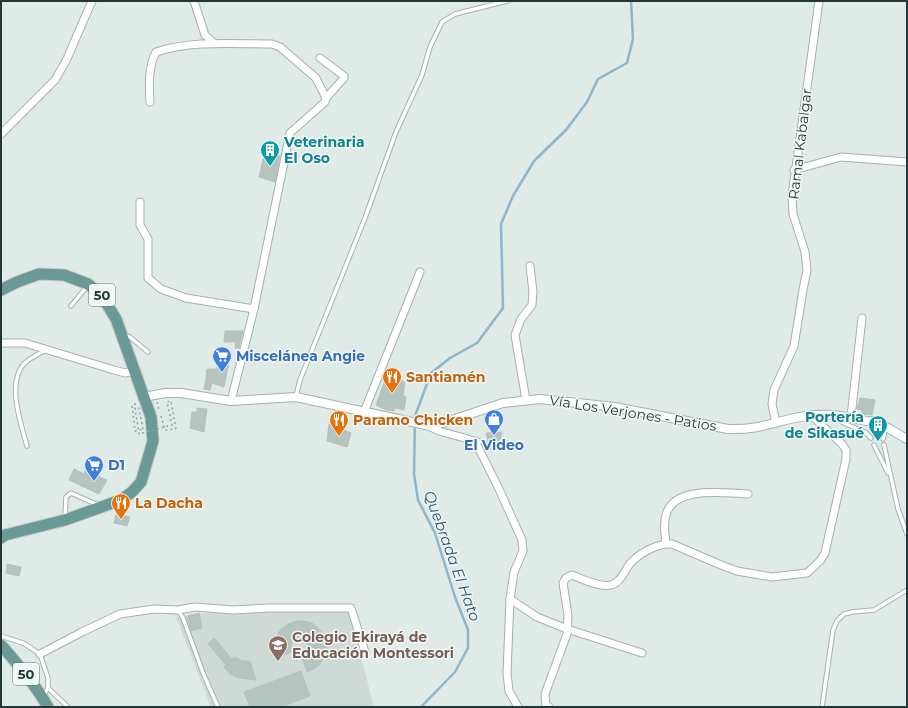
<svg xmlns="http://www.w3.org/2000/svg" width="908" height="708" viewBox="0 0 908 708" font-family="Montserrat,sans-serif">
	<rect width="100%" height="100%" fill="#e0eae7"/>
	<path fill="#cfd9d6" d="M348,607l26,100h-163l-35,-90 31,-4 28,1z"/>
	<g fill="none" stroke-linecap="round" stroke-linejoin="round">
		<path stroke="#8eb6c9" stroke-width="2.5" d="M421,707l34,-35 13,-24v-18l-13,-33 -20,-64 -17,-33 -4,-26 1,-58 16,-43 19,-15 27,-15 26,-35 -2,-84 12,-28 21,-35 32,-31 21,-28 11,-23 29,-16 6,-24 -2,-38"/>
	</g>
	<g fill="#b6c4c0" stroke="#b4c2bf">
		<path d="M266,147l14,9 -5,26 -16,-5z"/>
		<path d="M225,331h18l-4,17h-4l1,-6h-12z"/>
		<path d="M227,359l2,3 -5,25 -12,-4 -2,7 -6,-1 2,-10 1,-10h10l1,-8z"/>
		<path d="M390,376l15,6 -2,14 3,1 -2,13 -9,-2 -1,3 -8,-1 -10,-5 8,-22z"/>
		<path d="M860,398l15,2 -3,15 -10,-1v-4l-5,-1z"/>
		<path d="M197,408l10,1 -3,23 -14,-4 2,-16h5z"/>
		<path d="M329,424l22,9 -4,14 -20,-6z"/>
		<path d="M502,432l-2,8 -12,1 -2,-8z"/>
		<path d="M74,469l10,5 1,-3 22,9 -8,14 -30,-14z"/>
		<path d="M116,514l14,3 -3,9 -13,-3z"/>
		<path d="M7,564l14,3 -2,9 -13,-3z"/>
		<path d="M199,613l3,15 -11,3 -4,-15z"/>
		<path d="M297,621h6l9,2 7,6 5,7 3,10 -2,9 -4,8 -7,6 -7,3 -5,-15 5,-4 2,-6 -5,-7 -8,-1 -5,5v8l-14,6 -3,-12 2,-9 5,-8 7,-5z"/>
		<path d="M214,638l18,21 3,-2 7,4h8l6,19 -17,-2 -9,-4 -6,-7 2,-2 -18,-21z"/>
		<path d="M301,671l9,25 -29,11h-31l-6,-15z"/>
	</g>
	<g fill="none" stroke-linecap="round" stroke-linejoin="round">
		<g stroke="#a4b1ae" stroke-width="5.5">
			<g id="service">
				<path d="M71,306l17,-21"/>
				<path d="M124,334l6,3 18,15"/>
				<path d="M296,396l4,-16 65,-162 31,-86 26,-57 8,-28 12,-25 13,-8 52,-13"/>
				<path d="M835,418l13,7 17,7 6,6"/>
				<path d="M472,439c13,1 14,10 28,8"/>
				<path d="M883,439l3,-11"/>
				<path d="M874,445l14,28"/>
				<path d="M884,445l14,64 9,25"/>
				<path d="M27,446c-6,-22 -20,-61 -4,-81 6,-7 15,-11 23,-15"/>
				<path d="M65,518l1,-21 5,-4 27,12"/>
				<path d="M178,610l5,8 20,55 15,34"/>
				<path d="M1,636l22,7 17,11 8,24v10l-4,7"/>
				<path d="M48,688l20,19"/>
				<path d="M822,707l11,-77 4,-9 7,-7 8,-2 22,-2 33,-20"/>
			</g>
		</g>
		<g stroke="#a4b1ae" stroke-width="9">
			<g id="minor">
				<path d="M194,1l11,34 9,8"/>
				<path d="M320,58l24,18v2l-18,20"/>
				<path d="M150,102c-1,-17 -2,-35 6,-50 36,-12 78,-8 116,-8l8,3 36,31 10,20 -1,4 -35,31 -36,176 -23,92"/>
				<path d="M1,134l54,-54 11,-19 26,-60"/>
				<path d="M794,170l47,-13 66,5"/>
				<path d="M140,202v23l8,14v39l13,11 25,9 68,11"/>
				<path d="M1,343h24l89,27 11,3 9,-2"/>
				<path d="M526,400l-11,-65 6,-16 11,-14 1,-13 -3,-26"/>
				<path d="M364,412l56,-140"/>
				<path d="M851,417l11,-99"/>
				<path d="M776,423l-4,-19 2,-14 20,-44 9,-56 4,-20 -2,-18 -12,-38 -1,-18 27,-195"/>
				<path d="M426,425l13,6 29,8 9,6 22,44 23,51 1,11 -9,21 -4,27 -3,74 2,18 9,16"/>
				<path d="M666,543c-1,-9 -3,-19 0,-28 8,-30 58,-22 82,-21"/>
				<path d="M510,599l27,18 30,12 75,24"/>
				<path d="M40,654l42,-22 38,-18 34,-5 24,1 17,-3 38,3 36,-2h82l14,44"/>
				<path d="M549,707l-3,-2 -1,-11 22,-60 1,-19 -5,-32 3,-5 6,-3c10,4 29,13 39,10 9,-2 13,-13 18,-20 10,-12 28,-22 43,-21l49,21 16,6 35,6 35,-4 13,-12 5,-8 21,-94v-9l-4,-6 -31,-29"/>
			</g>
		</g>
		<g stroke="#a4b1ae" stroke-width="10">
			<path id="tertiary" d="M144,397l21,-4h16l50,8 65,-4 130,28 17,-2 60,-20 37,-4 75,8 113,22c25,1 38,-4 62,-10 29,-7 48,-5 76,2 4,0 8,0 12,2 10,4 19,11 29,16"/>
		</g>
		<g stroke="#c1c7c7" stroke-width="13">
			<g id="primary">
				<path d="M1,290l16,-8 22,-8 25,1 24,9 14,12 14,23 35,98 2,24 -12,41 -9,10 -11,8 -56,20 -60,15 -4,3"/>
				<path d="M1,645c17,19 34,39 47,62"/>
			</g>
		</g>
		<g stroke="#84aaa4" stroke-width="1.5" stroke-dasharray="2 3" stroke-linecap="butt">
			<path d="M157,402l2,8"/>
			<path d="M136,404l-4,1 3,26 8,-2"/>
			<path d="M161,416l4,14 11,-1"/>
		</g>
		<use href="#service" stroke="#fff" stroke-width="3.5"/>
		<use href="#minor" stroke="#fff" stroke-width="7"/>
		<use href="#tertiary" stroke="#fff" stroke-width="8"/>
		<use href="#primary" stroke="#6a9a96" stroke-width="11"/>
		<path stroke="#84aaa4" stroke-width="1.5" stroke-dasharray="2 3" stroke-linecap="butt" d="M143,429l-4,-21h-4l4,26 33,-9 -5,-23 4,-1 5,28"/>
	</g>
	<defs>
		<g id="building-pin" transform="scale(1)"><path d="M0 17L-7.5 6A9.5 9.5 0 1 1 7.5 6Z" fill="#0f9aa8" stroke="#f0f7f4"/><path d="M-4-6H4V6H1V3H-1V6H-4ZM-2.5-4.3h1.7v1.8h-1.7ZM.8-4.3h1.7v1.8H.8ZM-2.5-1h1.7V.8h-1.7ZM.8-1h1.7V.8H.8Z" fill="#fff"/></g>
		<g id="supermarket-pin" transform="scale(1)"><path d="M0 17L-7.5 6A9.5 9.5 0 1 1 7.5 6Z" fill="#3f7fe0" stroke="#f0f7f4"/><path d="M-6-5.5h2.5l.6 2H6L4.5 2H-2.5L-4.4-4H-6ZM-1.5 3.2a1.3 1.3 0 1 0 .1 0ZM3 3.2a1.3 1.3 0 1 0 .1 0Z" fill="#fff"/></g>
		<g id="restaurant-pin" transform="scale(1)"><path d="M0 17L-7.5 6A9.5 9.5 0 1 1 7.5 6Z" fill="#e8710a" stroke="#f0f7f4"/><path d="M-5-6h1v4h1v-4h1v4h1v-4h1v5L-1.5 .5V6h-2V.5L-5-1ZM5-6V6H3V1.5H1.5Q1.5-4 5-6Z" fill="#fff"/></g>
		<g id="shop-pin" transform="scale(1)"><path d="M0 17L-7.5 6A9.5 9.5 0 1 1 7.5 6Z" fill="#3f7fe0" stroke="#f0f7f4"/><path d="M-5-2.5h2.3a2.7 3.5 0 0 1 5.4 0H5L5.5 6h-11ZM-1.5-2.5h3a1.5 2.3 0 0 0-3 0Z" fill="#fff"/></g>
		<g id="school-pin" transform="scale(1)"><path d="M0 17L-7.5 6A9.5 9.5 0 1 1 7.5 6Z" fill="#8d6e63" stroke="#f0f7f4"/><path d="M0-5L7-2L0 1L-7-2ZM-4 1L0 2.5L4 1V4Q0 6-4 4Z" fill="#fff"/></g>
	</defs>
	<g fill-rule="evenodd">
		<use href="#building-pin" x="270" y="150"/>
		<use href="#supermarket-pin" x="222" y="356"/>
		<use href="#restaurant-pin" x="392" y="377"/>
		<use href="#shop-pin" x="494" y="419"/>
		<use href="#restaurant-pin" x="339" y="420"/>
		<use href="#building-pin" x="878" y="425"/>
		<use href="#supermarket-pin" x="94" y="465"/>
		<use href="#restaurant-pin" x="121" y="503"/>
		<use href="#school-pin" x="278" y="645"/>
	</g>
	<g text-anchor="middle" stroke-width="3" stroke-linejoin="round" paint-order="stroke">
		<g fill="#f0f7f4" stroke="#60716f" stroke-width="1">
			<rect x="89" y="284" width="26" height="22" rx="3"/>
			<rect x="13" y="663" width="26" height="22" rx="3"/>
		</g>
		<g font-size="13" font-weight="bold" fill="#233836">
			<text x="102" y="300">50</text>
			<text x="26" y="679">50</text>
		</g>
		<g font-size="14" font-weight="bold" fill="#0d838f" stroke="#f0f7f4" text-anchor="start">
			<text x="284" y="147">Veterinaria<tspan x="284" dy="16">El Oso</tspan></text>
			<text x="864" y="422" text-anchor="end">Portería<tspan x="864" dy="16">de Sikasué</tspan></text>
		</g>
		<g font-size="14" fill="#233836" stroke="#f0f7f4">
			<text transform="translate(800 144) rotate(-83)" y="5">Ramal Kabalgar</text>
			<text transform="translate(633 413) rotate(9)" y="5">Vía Los Verjones - Patios</text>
		</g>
		<g font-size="14" font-weight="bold" fill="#366cbe" stroke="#f0f7f4" text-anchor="start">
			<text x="236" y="361">Miscelánea Angie</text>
			<text x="494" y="450" text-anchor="middle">El Video</text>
			<text x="108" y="470">D1</text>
		</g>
		<g font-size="14" font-weight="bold" fill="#c56008" stroke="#f0f7f4" text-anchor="start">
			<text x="406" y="382">Santiamén</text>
			<text x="353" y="425">Paramo Chicken</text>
			<text x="135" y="508">La Dacha</text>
		</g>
		<g font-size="14" font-weight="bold" fill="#785e54" stroke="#f0f7f4" text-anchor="start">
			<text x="292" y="642">Colegio Ekirayá de<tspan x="292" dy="16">Educación Montessori</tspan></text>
		</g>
		<g font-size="15" font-style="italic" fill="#24556d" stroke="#f0f7f4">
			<text transform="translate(452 556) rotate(70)" y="5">Quebrada El Hato</text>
		</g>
	</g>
	<rect width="908" height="708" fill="none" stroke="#233836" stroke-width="4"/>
</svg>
